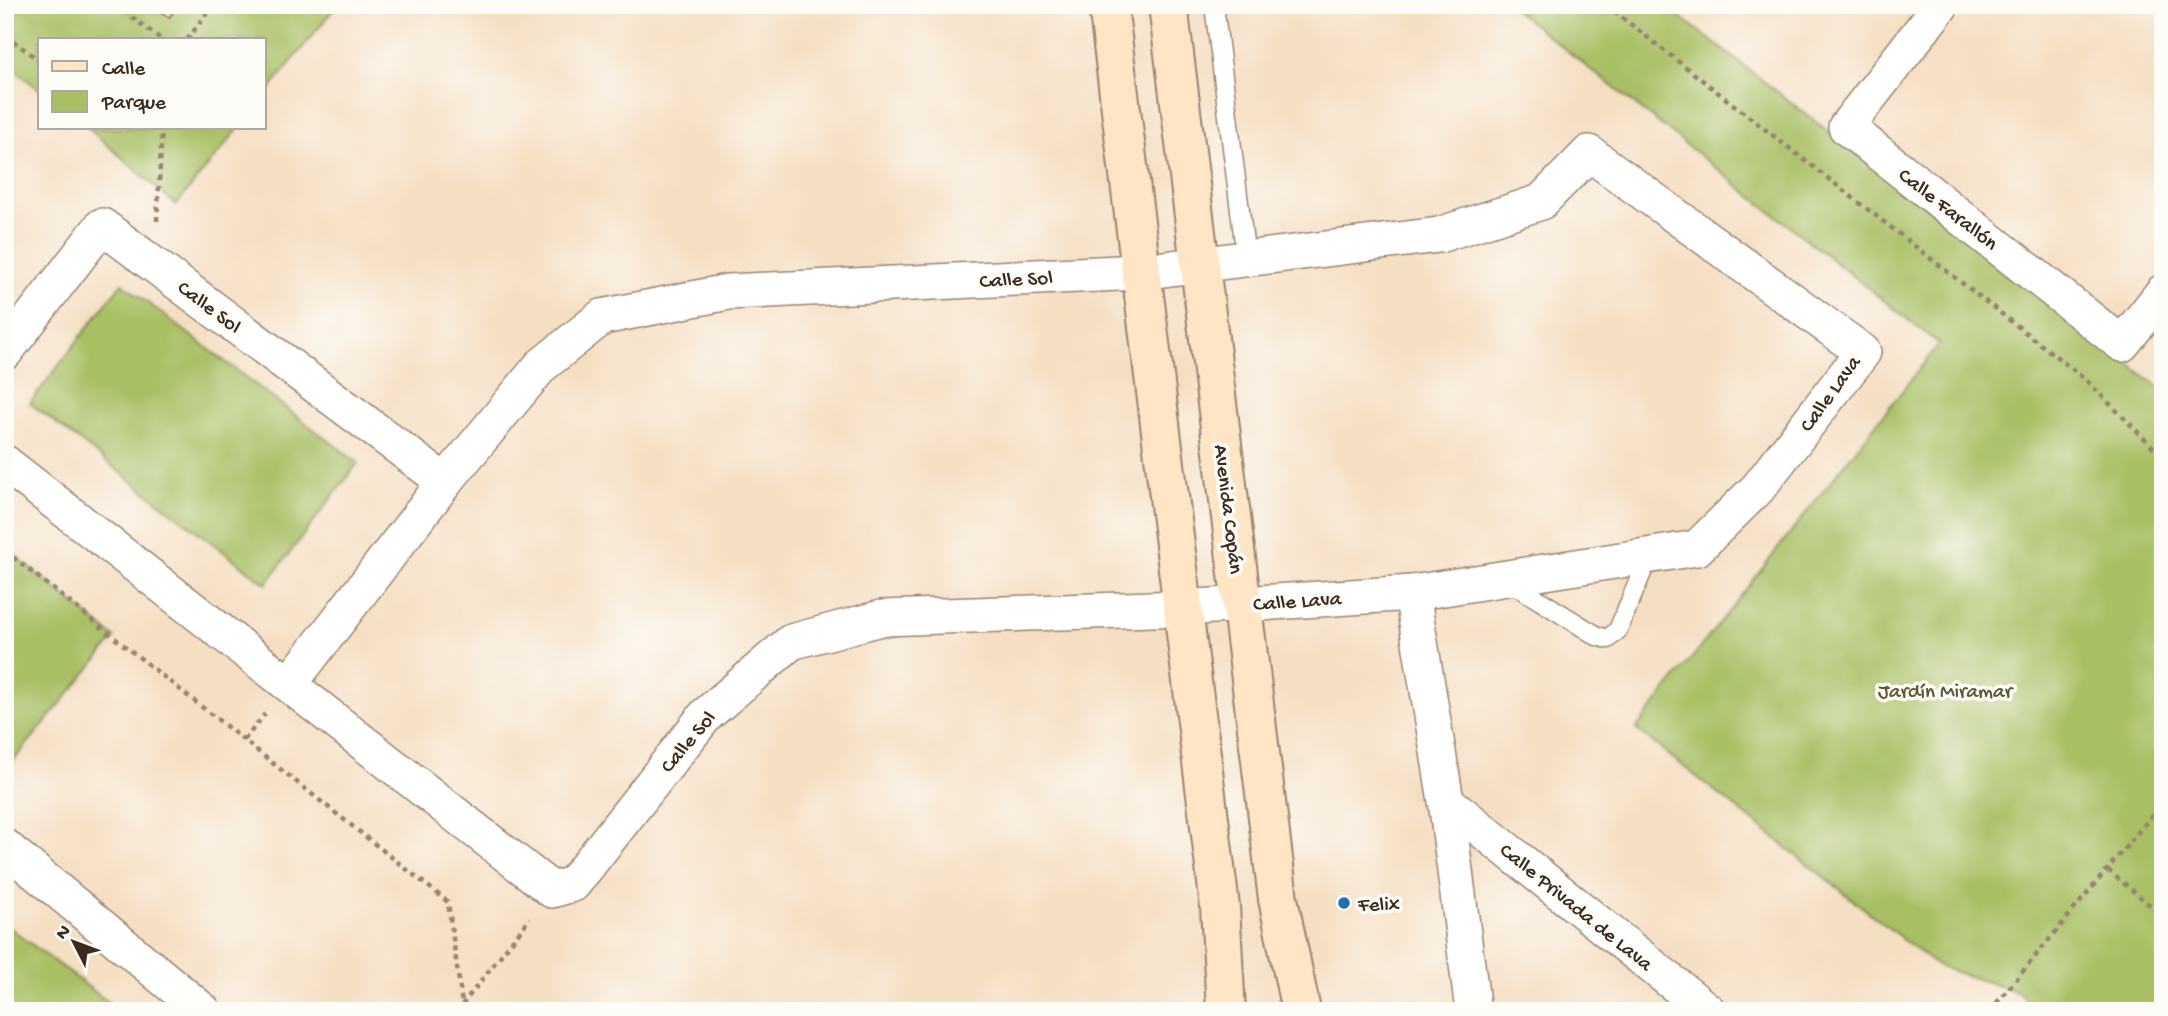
<svg xmlns="http://www.w3.org/2000/svg" width="2168" height="1016" viewBox="0 0 2168 1016" font-family="'Gochi Hand',sans-serif">
	<rect width="100%" height="100%" fill="#fdfcf7"/>
	<filter id="ink" filterUnits="userSpaceOnUse"><feTurbulence type="fractalNoise" baseFrequency=".0143" numOctaves="2"/><feDisplacementMap in="SourceGraphic" scale="14" xChannelSelector="R" yChannelSelector="G"/><feConvolveMatrix kernelMatrix="1 2 1 2 8 2 1 2 1" color-interpolation-filters="sRGB"/></filter>
	<filter id="wash" filterUnits="userSpaceOnUse"><feTurbulence type="fractalNoise" baseFrequency=".00686" numOctaves="4" result="noise"/><feDisplacementMap in="SourceGraphic" scale="28" xChannelSelector="R" yChannelSelector="G"/><feGaussianBlur stdDeviation="1.57" result="paint"/><feColorMatrix in="noise" values="0 0 0 0 0 0 0 0 0 0 0 0 0 0 0 0 0 1.4 0 .05"/><feComposite in="paint" operator="in"/></filter>
	<g filter="url(#wash)">
		<rect width="100%" height="100%" fill="#f5dfc3"/>
		<g fill="#a8bf63" stroke="#727440" stroke-width="2">
			<path d="M5,5h139l12,9 7,-9h174l-73,91v-56h-224v50l-35,-28z"/>
			<path d="M1509,5h156l498,385v621h-121l-27,-20 -78,-25 -301,-237 303,-385z"/>
			<path d="M88,128h151l-63,77z"/>
			<path d="M122,283l236,180 -92,121 -236,-181z"/>
			<path d="M5,547l110,91 -110,133z"/>
			<path d="M5,924l115,87h-115z"/>
		</g>
		<g id="blocks">
			<path fill="#e4b585" d="M151,5h27l-9,13z"/>
		</g>
	</g>
	<g filter="url(#ink)">
		<use href="#blocks" fill-opacity="0" stroke="#988470" stroke-width="2"/>
		<g fill="none" stroke-linecap="round" stroke-linejoin="round">
			<g stroke="#988470" stroke-width="21">
				<g id="lane">
					<path d="M1214,5l32,253"/>
					<path d="M1507,580l90,56 11,3 10,-9 31,-74"/>
				</g>
			</g>
			<g stroke="#988470" stroke-width="38">
				<g id="street">
					<path d="M1941,5l-95,122 276,217 41,-52"/>
					<path d="M5,352l97,-126 343,256"/>
					<path d="M5,463l547,427 21,-6 133,-169 85,-73 90,-24 302,-10 229,-15 285,-45 61,-60 105,-136 -274,-199 -48,49 -102,33 -300,37 -411,20 -126,25 -61,49 -96,116 -155,201"/>
					<path d="M1412,593l34,208 27,210"/>
					<path d="M1446,801l262,210"/>
					<path d="M5,847l198,164"/>
				</g>
			</g>
			<g stroke="#988470" stroke-width="42">
				<g id="secondary">
					<path d="M1108,5l112,902 6,104"/>
					<path d="M1168,5l110,894 23,112"/>
				</g>
			</g>
			<g stroke="#988470" stroke-width="4.5" stroke-dasharray="5 5" stroke-linecap="butt">
				<path d="M116,5l46,35"/>
				<path d="M1606,5l479,374 78,78"/>
				<path d="M5,35l35,26"/>
				<path d="M187,40l26,-35"/>
				<path d="M157,221l5,-93"/>
				<path d="M5,551l443,351 15,109"/>
				<path d="M244,740l21,-26"/>
				<path d="M2108,870l55,46"/>
				<path d="M462,1005l68,-87"/>
				<path d="M1990,1011l173,-209"/>
			</g>
			<use href="#lane" stroke="#fff" stroke-width="18"/>
			<use href="#street" stroke="#fff" stroke-width="35"/>
			<use href="#secondary" stroke="#fee5c5" stroke-width="38"/>
		</g>
	</g>
	<circle fill="#1f6fb2" stroke="#fdfcf7" stroke-width="2.5" cx="1344" cy="903" r="7"/>
	<g text-anchor="middle" stroke-width="7" stroke-linejoin="round" paint-order="stroke">
		<g font-size="21" fill="#3b2a1e" stroke="#fdfcf7">
			<text transform="translate(1949 208) rotate(38)" y="7">Calle Farallón</text>
			<text transform="translate(1016 278) rotate(-3)" y="7">Calle Sol</text>
			<text transform="translate(210 306) rotate(37)" y="7">Calle Sol</text>
			<text transform="translate(1829 393) rotate(-54)" y="7">Calle Lava</text>
			<text transform="translate(1230 509) rotate(83)" y="7">Avenida Copán</text>
			<text transform="translate(1297 600) rotate(-4)" y="7">Calle Lava</text>
			<text transform="translate(687 741) rotate(-50)" y="7">Calle Sol</text>
			<text transform="translate(1577 906) rotate(39)" y="7">Calle Privada de Lava</text>
		</g>
		<g font-size="21" fill="#5c5733" stroke="#fdfcf7">
			<text x="1945" y="697">Jardín Miramar</text>
		</g>
		<g font-size="21" fill="#3b2a1e" stroke="#fdfcf7" text-anchor="start">
			<text x="1358" y="910">Felix</text>
		</g>
	</g>
	<rect width="2168" height="1016" fill="none" stroke="#fdfcf7" stroke-width="28"/>
	<rect x="38" y="38" width="228" height="91" fill="#fdfcf7" stroke="#afa8a0" stroke-width="2"/>
	<rect x="52" y="61" width="35" height="10" fill="#fee5c5" stroke="#afa8a0" stroke-width="2"/>
	<text x="102" y="74" font-size="21" fill="#3b2a1e">Calle</text>
	<rect x="52" y="91" width="35" height="21" fill="#a8bf63" stroke="#afa8a0" stroke-width="2"/>
	<text x="102" y="108" font-size="21" fill="#3b2a1e">Parque</text>
	<g transform="translate(74 942) rotate(312)" stroke="#fdfcf7" stroke-width="5" paint-order="stroke">
	<path d="M0-5L12 26L0 18L-12 26Z" fill="#3b2a1e"/>
	<text y="-10" font-size="19" font-weight="bold" text-anchor="middle" fill="#3b2a1e">N</text>
	</g>
</svg>
